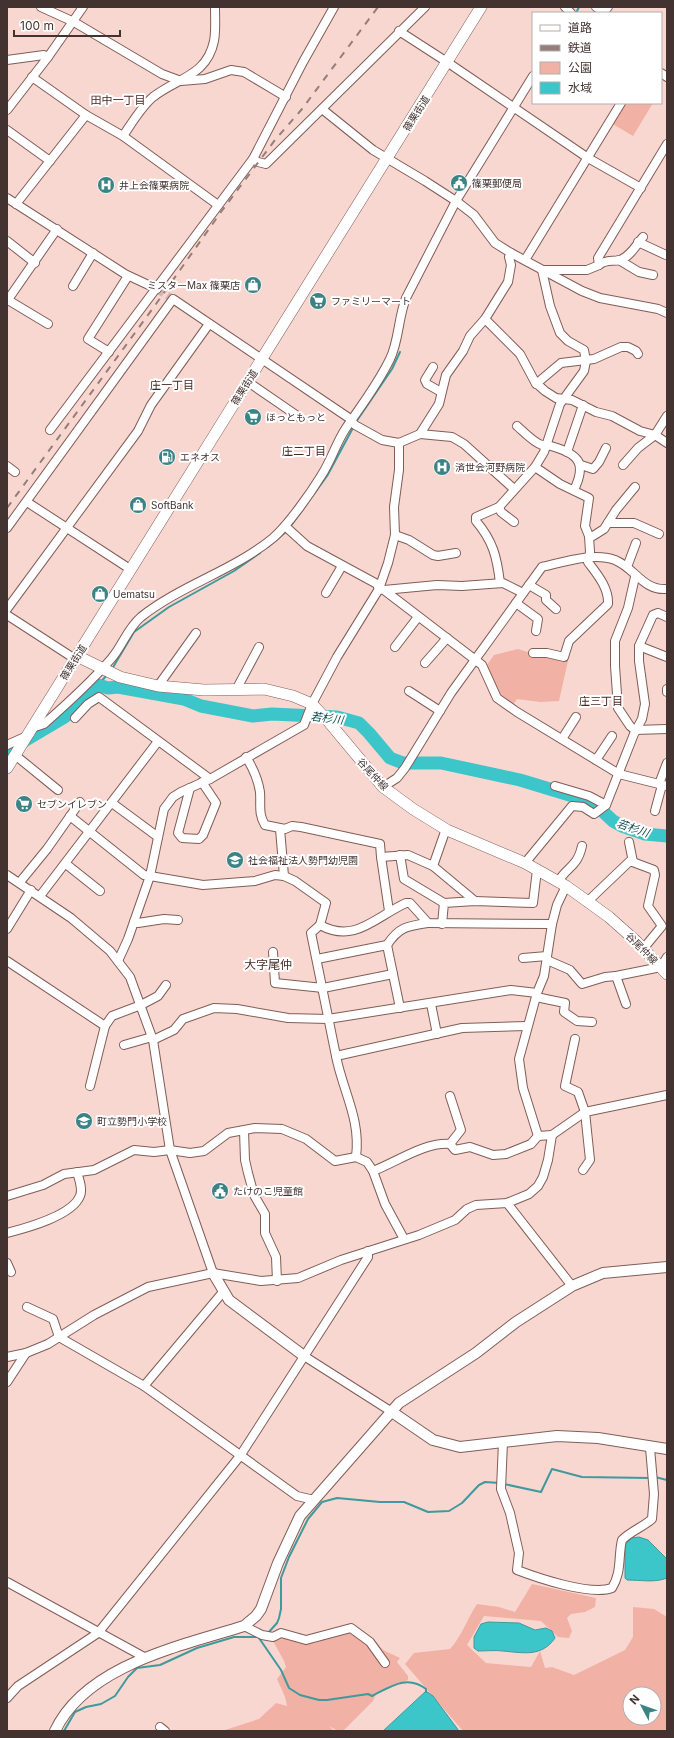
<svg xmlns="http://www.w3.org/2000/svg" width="674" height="1738" viewBox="0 0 674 1738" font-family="Inter,'Noto Sans JP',sans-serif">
	<rect width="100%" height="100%" fill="#f9d7d1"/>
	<g fill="#f1b1a5" fill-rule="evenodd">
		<path d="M623,103h30l-20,33 -22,-13z"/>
		<path d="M518,649c17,6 33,7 50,12l-9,40 -19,1 -23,-3 -4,6 -14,-9 -12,-31 7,-10z"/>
		<path d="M532,1584l64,14 -1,9 -10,5 -14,2 -4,4 5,13 -3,7 -11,-1 -17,-16 -57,-5 -17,29 19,18 45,4 9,-16 5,17 7,-1 22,8 51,-25 8,-13v-30l21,2 13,8v114h-204l-58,-67 9,-11 36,-4c12,-13 17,-30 27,-45l22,3 16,5zM630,1694h24v24h-24z"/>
		<path d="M359,1629l16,12 8,9 17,8 -3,4 11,14v4l-32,14 -3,7 -30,30h-5l-9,-5 5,5h-112l37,-12 17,-16 11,3c-1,-10 -6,-17 -10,-27l9,-12 -2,-6 -11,-20 13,-3 19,5h10l23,-9z"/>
	</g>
	<g fill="#3cc6ca" stroke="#3e9a9c">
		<path d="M639,1537l9,3 19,19v19c-12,5 -26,2 -40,2l-2,-2v-34l7,-6z"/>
		<path d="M488,1622l31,1 16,7 11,-2 6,3 3,7c-13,19 -31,15 -52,13 -8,-1 -17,0 -25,0l-4,-3v-11l7,-13z"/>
		<path d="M426,1691l7,5 26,35h-76z"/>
	</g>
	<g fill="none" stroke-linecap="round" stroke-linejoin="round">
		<g stroke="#3e9a9c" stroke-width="2">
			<path d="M576,13l3,-6"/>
			<path d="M356,422l36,-53 8,-17"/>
			<path d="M290,527l37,-51 27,-50"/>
			<path d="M268,547l20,-17"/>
			<path d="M112,669l22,-37 35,-25 65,-36 26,-18"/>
			<path d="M98,685l9,-10"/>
			<path d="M655,1477l12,3"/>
			<path d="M504,1484l37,8 11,-23 30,8 68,1"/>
			<path d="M268,1633l9,-10 2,-5 2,-9v-31l8,-21 19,-38 14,-17 15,-4 43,4h24l24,10 21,-1 13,-8 17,-18 6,-3 15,1"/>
			<path d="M259,1638l22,32 8,18 11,7 19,5h8l41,-6 4,2c18,-9 35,-22 54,-7v3"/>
			<path d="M64,1731l11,-19 11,-5 15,-3 14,-8 13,-19 9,-9 23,-3 37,-17 37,-11h27"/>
		</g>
		<path stroke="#3cc6ca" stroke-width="13" d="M7,753l2,-3 54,-32 12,-9 16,-19 7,-5 10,3 10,-1 66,12 17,7 52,10 19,-2 65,3 22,6 10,10 21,25 13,5h38l79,17 56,17 21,9 16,15 9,5 23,8 22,2"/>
		<path stroke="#d5b6b1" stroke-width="8" stroke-dasharray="8 4" stroke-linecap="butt" d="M157,289l16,10"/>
		<g stroke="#815d57" stroke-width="10">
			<g id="minor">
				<path d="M41,7l33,15 88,52 19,7 24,-2 26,-9 13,2 42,25"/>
				<path d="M565,7l6,6"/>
				<path d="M596,7l8,5 4,-5"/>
				<path d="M399,31l48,31 141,96 53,30"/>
				<path d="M7,60l37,-5 4,2"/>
				<path d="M661,73l6,4"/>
				<path d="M322,109l51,41 52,31 31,20 18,14 21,28 16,10 71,38 18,7 58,11 9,4"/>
				<path d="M7,110l41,-53 35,-50"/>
				<path d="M86,115l37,21 95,69"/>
				<path d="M7,130l43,31"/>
				<path d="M123,136c9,-13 18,-29 30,-39 24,-19 54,-21 61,-56 2,-10 1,-23 1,-34"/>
				<path d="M253,159l5,3 8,2 159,-157"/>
				<path d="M7,198l118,76 32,15"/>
				<path d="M16,204l70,-89 -54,-38"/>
				<path d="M7,241l28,22"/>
				<path d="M638,242l28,13"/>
				<path d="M525,260l96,-157"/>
				<path d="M619,260l20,12 14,3"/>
				<path d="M599,265c7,-6 13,-3 21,-5 10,-3 17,-16 23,-23"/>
				<path d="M73,286l20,-33"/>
				<path d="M8,300l40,24"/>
				<path d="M7,301l50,-72"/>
				<path d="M485,319l35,35 15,28 10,9 11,7 16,2 24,12 16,4 28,15 15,4 12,8"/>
				<path d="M109,352l-21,-13 40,-63"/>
				<path d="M433,367l-8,13 2,4 14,8"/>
				<path d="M248,382l51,35"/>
				<path d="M536,384l25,-21 33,-4 27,-12h7l8,4 2,3"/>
				<path d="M517,426c7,6 17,17 25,19 3,1 6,0 9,1 28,8 36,17 23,44"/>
				<path d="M50,430l203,-271 50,-97 31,-55"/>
				<path d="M420,434l32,3 12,7 50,45"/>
				<path d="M567,452l16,-47"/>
				<path d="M581,465l12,4 6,-7 7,-14"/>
				<path d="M623,465l15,-17 17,-13 12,-19"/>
				<path d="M7,466l8,6"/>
				<path d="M27,502l103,67"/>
				<path d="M499,507l2,5 13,10"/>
				<path d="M608,523h26l25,11"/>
				<path d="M285,526l22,20 70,38 2,5 5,1 53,-5 25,1 41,-3 20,10"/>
				<path d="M7,528l166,-229 176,119 6,7 27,15 17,3 21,-9 19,-30 7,-29 17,-24 7,-15 15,-17 23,-37 3,-17 -2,-8 2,-4"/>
				<path d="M395,535l14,5 24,15 5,1 18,-3"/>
				<path d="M589,536h4l11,-7 12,-19 19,-23"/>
				<path d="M627,567l9,-24"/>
				<path d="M635,577l-7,31 -13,33v25l3,42 12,18 5,4 32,-1"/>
				<path d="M500,583c-3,-26 -7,-42 -24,-62v-4l23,-10 36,-40 9,-15 16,-48 24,-33 2,-10 -2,-11 -16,-9 -8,-8 -10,-27 -8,-36h45l12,-5 -1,-7 69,-114"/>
				<path d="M529,585l17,10v5l10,9"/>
				<path d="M384,590l98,75 15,33 20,14 102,62 48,12"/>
				<path d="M326,593l16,-27"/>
				<path d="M516,603l22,16 -2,12"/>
				<path d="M7,609l131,-178 13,-26 58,-81"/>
				<path d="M7,615l68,44"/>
				<path d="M639,646l28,11"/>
				<path d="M395,647l23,-30"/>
				<path d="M533,653h14l17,4 5,-16 39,-37c1,-16 -11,-30 -20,-42l2,-10 -1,-16 -4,-10 4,-28 -29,-14 -25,-17"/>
				<path d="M425,663l22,-25"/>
				<path d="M158,686l38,-53"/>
				<path d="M667,689v3"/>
				<path d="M236,690l23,-43"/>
				<path d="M409,691l31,20"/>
				<path d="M75,718l13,-14 11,-7 111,82"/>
				<path d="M32,728l12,-4c24,-21 47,-42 67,-65 12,-14 16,-30 30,-42 40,-32 92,-46 132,-79 15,-13 37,-44 48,-62 10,-15 15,-33 25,-48 15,-22 32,-44 44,-69 9,-18 8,-41 16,-61l50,-97 77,-125"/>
				<path d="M562,739l14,-22"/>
				<path d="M7,745l20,-9"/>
				<path d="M15,755l43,35"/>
				<path d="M246,757c7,11 12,22 14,35 1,13 -2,22 5,33l20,4 7,-3 9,1 79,17 1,13 27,-2 25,11 13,-37"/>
				<path d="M596,760l16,-24"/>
				<path d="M659,784l8,-21"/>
				<path d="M555,786l34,10 17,9"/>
				<path d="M383,787l14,-9 8,-10 46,-75 91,-126c22,-5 51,-15 73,-7 20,8 28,31 52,29"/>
				<path d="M190,788l-12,45 4,5 17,1 4,-4 13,-32 -14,-21"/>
				<path d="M112,803l46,34"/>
				<path d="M655,811l7,-26"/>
				<path d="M70,816l74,59 59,10 52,-4 20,-6 9,1 11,5 31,22 -6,22"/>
				<path d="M280,829l4,47"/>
				<path d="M629,842l4,20"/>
				<path d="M400,855l4,24 40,24"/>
				<path d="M381,857l8,54"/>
				<path d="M525,863l47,-57 11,1 11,7 12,-9 28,-71 8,-15 3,-15 -6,-43v-15l14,-31 5,-2 9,4"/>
				<path d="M66,864l34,27"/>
				<path d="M433,866l42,35"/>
				<path d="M7,875l64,43 39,33 20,26 23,63 17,110 43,123"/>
				<path d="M20,882l27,-33 33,-47"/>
				<path d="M558,882c9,-16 19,-14 24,-36"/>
				<path d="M40,896l116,-152"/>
				<path d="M587,902l43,-41 24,9 1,5 -7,31 14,20 -19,23"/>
				<path d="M134,922l4,1 26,-4 14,1"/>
				<path d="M442,924l2,-21 31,-2 58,2 4,-33"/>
				<path d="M7,929l24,-39"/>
				<path d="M387,945c12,-18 20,-19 41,-22"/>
				<path d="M273,952l2,31 48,5 70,-14"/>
				<path d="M523,958l24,-2"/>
				<path d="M317,959l70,-14 13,63"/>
				<path d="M547,960l23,10 12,14 23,-7 11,-1"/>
				<path d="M7,961l98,65 -15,60"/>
				<path d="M118,961l10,-22 22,-63 14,-67 9,-12 8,-5 29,-13 94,-54 8,-21 25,-47 42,-68 9,-26 7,-28 -1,-28 5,-37v-27"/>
				<path d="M536,997l29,6 -1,9 13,9 15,1"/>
				<path d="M431,1004l6,30"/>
				<path d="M626,1004l-10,-28 45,-9 6,-10"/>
				<path d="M105,1026l7,-10 29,-11 17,-9 8,-11"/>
				<path d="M527,1026l-65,2 -126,28 -25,-123 9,-8c35,19 55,-8 86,-22h4l18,20 124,1"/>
				<path d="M575,1039l-10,47 13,6 7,20 5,48 -7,10"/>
				<path d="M153,1040l21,-10 9,-11 31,-11 23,1 51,9 40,1 183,-29 26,3"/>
				<path d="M124,1045l28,-8"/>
				<path d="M336,1056c7,36 25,63 20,101"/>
				<path d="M450,1096l11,34 -11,14"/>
				<path d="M244,1131l1,29 3,13 6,22 11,19v19l11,24 1,24"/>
				<path d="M538,1136l-15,-48 -4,-29 18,-66 7,-17 8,-52 5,-19 9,-19"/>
				<path d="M373,1171c24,-9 51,-29 77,-27l5,6 15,-3 23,8 13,-1 25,-10 7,-8 14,-1 33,-23 82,-17"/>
				<path d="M7,1196l36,-11 21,-11 30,-4 40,-20 20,2 16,-2 20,3 14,-2 24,-18 27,-5 27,1 24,10 29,22 21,-4 11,5 6,9 12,33 19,35"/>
				<path d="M507,1203l65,83"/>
				<path d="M7,1233c19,-5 65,-17 73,-37 3,-7 -1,-17 -3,-24"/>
				<path d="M7,1263l4,9"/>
				<path d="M27,1307l26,12 6,18 85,49 153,110 17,4"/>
				<path d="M304,1356l88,56"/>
				<path d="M7,1357l19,-4 22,-9 46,-29 54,-28 65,-14 48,8 37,-3 43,-18 78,-25 36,-15 12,-11 9,-4 31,-2 22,-9 9,-8 5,-9 5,-17 4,-25"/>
				<path d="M7,1382l19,-29"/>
				<path d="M144,1386l79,-94"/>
				<path d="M503,1442l-2,47 9,24 9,40 -2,17c21,8 74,26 95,18 10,-16 6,-32 10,-48 9,-9 21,-13 30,-21l2,-25 -4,-46"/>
				<path d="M7,1582l137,75"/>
				<path d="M244,1626l18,9 11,2 8,-4 25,7 45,-12 19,14 15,21"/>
				<path d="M7,1698l11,-12 80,-53 142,-177 128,-199v-6"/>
				<path d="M160,1727l5,4"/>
			</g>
		</g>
		<g stroke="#815d57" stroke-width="12">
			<g id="tertiary">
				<path d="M213,1273l16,27 75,56"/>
				<path d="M392,1412l41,28 27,7 97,-11 41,2 69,11"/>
				<path d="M55,1731c31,-66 126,-85 189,-105l12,-10 5,-7 17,-46 22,-47 99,-113 77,-50 40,-31 56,-36 31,-13 64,-6"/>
			</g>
		</g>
		<g stroke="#815d57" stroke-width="12">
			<g id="secondary">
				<path d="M77,656l43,21 38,9 46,4 60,-1 29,7 19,8 16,17 55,66 30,22 34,21 78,33 41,23 43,31 28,25 30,32"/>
				<path d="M7,768l474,-761"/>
			</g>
		</g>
		<use href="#minor" stroke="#fff" stroke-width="8"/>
		<use href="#tertiary" stroke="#fff" stroke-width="10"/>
		<use href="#secondary" stroke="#fff" stroke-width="11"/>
		<path stroke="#957d78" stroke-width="2" stroke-dasharray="7 7" stroke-linecap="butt" d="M7,508l149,-204 65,-92 54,-72 27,-31 76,-102"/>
	</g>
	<defs>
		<g id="civic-disc" transform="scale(0.9)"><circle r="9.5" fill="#3b8385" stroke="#fff"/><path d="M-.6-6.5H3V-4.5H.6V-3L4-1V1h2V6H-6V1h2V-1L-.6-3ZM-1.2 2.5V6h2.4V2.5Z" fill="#fff"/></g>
		<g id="hospital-disc" transform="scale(0.9)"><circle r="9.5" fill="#3b8385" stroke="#fff"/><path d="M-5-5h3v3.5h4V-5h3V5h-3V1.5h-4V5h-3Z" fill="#fff"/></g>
		<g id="shop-disc" transform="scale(0.9)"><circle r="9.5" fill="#3b8385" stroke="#fff"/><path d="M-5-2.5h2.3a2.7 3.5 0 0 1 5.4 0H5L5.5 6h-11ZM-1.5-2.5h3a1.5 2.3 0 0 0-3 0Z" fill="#fff"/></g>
		<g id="supermarket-disc" transform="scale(0.9)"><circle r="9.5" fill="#3b8385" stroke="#fff"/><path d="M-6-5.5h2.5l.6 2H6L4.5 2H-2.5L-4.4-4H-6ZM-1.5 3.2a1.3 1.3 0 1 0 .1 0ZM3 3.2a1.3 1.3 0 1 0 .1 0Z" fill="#fff"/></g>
		<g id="fuel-disc" transform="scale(0.9)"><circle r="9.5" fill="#3b8385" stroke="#fff"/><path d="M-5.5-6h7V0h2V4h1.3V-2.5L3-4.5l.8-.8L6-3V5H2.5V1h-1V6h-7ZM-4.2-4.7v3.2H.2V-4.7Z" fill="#fff"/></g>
		<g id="school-disc" transform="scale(0.9)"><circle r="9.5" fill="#3b8385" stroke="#fff"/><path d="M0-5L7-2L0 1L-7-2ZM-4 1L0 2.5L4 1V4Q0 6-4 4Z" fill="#fff"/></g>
	</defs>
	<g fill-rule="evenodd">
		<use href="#civic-disc" x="459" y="183"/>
		<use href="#hospital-disc" x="106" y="185"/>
		<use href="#shop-disc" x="253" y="285"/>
		<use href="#supermarket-disc" x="318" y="301"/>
		<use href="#supermarket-disc" x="253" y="417"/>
		<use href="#fuel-disc" x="167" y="457"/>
		<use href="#hospital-disc" x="442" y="467"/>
		<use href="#shop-disc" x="138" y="505"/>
		<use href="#shop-disc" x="100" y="594"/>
		<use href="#supermarket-disc" x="24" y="804"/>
		<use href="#school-disc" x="235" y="860"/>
		<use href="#school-disc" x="84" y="1121"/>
		<use href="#civic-disc" x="220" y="1191"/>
	</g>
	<g text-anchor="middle" stroke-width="4" stroke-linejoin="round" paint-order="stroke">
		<g font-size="10" fill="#433330" stroke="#fff">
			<text transform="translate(416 113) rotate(-58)" y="4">篠栗街道</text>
			<text transform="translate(244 387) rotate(-58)" y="4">篠栗街道</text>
			<text transform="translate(73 662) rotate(-58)" y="4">篠栗街道</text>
			<text transform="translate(373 774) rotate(47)" y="4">谷尾仲線</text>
			<text transform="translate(642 948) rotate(45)" y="4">谷尾仲線</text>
		</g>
		<g font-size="10" fill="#433330" stroke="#fff" text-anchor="start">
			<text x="472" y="187">篠栗郵便局</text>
			<text x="119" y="189">井上会篠栗病院</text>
			<text x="240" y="289" text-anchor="end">ミスターMax 篠栗店</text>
			<text x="331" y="305">ファミリーマート</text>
			<text x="266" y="421">ほっともっと</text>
			<text x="180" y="461">エネオス</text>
			<text x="455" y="471">済世会河野病院</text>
			<text x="151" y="509">SoftBank</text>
			<text x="113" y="598">Uematsu</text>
			<text x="37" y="808">セブンイレブン</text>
			<text x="248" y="864">社会福祉法人勢門幼児園</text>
			<text x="97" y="1125">町立勢門小学校</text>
			<text x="233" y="1195">たけのこ児童館</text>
		</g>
		<g font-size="11" fill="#482923" stroke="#fff">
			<text x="118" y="104">田中一丁目</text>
			<text x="172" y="389">庄一丁目</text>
			<text x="304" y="455">庄二丁目</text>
			<text x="601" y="705">庄三丁目</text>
		</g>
		<g font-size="11" font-style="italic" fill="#0c494a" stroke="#fff">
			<text transform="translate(327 718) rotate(7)" y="4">若杉川</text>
			<text transform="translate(633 828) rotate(19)" y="4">若杉川</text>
		</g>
		<g font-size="12" fill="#482923" stroke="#fff">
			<text x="268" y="969">大字尾仲</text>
		</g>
	</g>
	<rect width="674" height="1738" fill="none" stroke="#433330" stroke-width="16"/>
	<rect x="532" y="12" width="130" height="92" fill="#ffffff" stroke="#b4adac"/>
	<rect x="540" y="25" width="20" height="6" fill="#ffffff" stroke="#b4adac"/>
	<text x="568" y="32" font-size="12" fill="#433330">道路</text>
	<rect x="540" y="45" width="20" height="6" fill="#957d78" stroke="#b4adac"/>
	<text x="568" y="52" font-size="12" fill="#433330">鉄道</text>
	<rect x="540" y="62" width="20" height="12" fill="#f1b1a5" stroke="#b4adac"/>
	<text x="568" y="72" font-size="12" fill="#433330">公園</text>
	<rect x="540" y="82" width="20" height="12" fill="#3cc6ca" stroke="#b4adac"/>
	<text x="568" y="92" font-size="12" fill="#433330">水域</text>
	<g transform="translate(642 1706) rotate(311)"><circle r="19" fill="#ffffff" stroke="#b4adac"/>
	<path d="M0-3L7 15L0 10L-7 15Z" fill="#3b8385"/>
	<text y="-6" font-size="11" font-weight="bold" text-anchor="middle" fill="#433330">N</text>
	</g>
	<path d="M14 30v6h106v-6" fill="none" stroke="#433330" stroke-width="2"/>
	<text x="20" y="30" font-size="12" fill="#433330" stroke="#ffffff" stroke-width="3" paint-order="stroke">100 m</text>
</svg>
